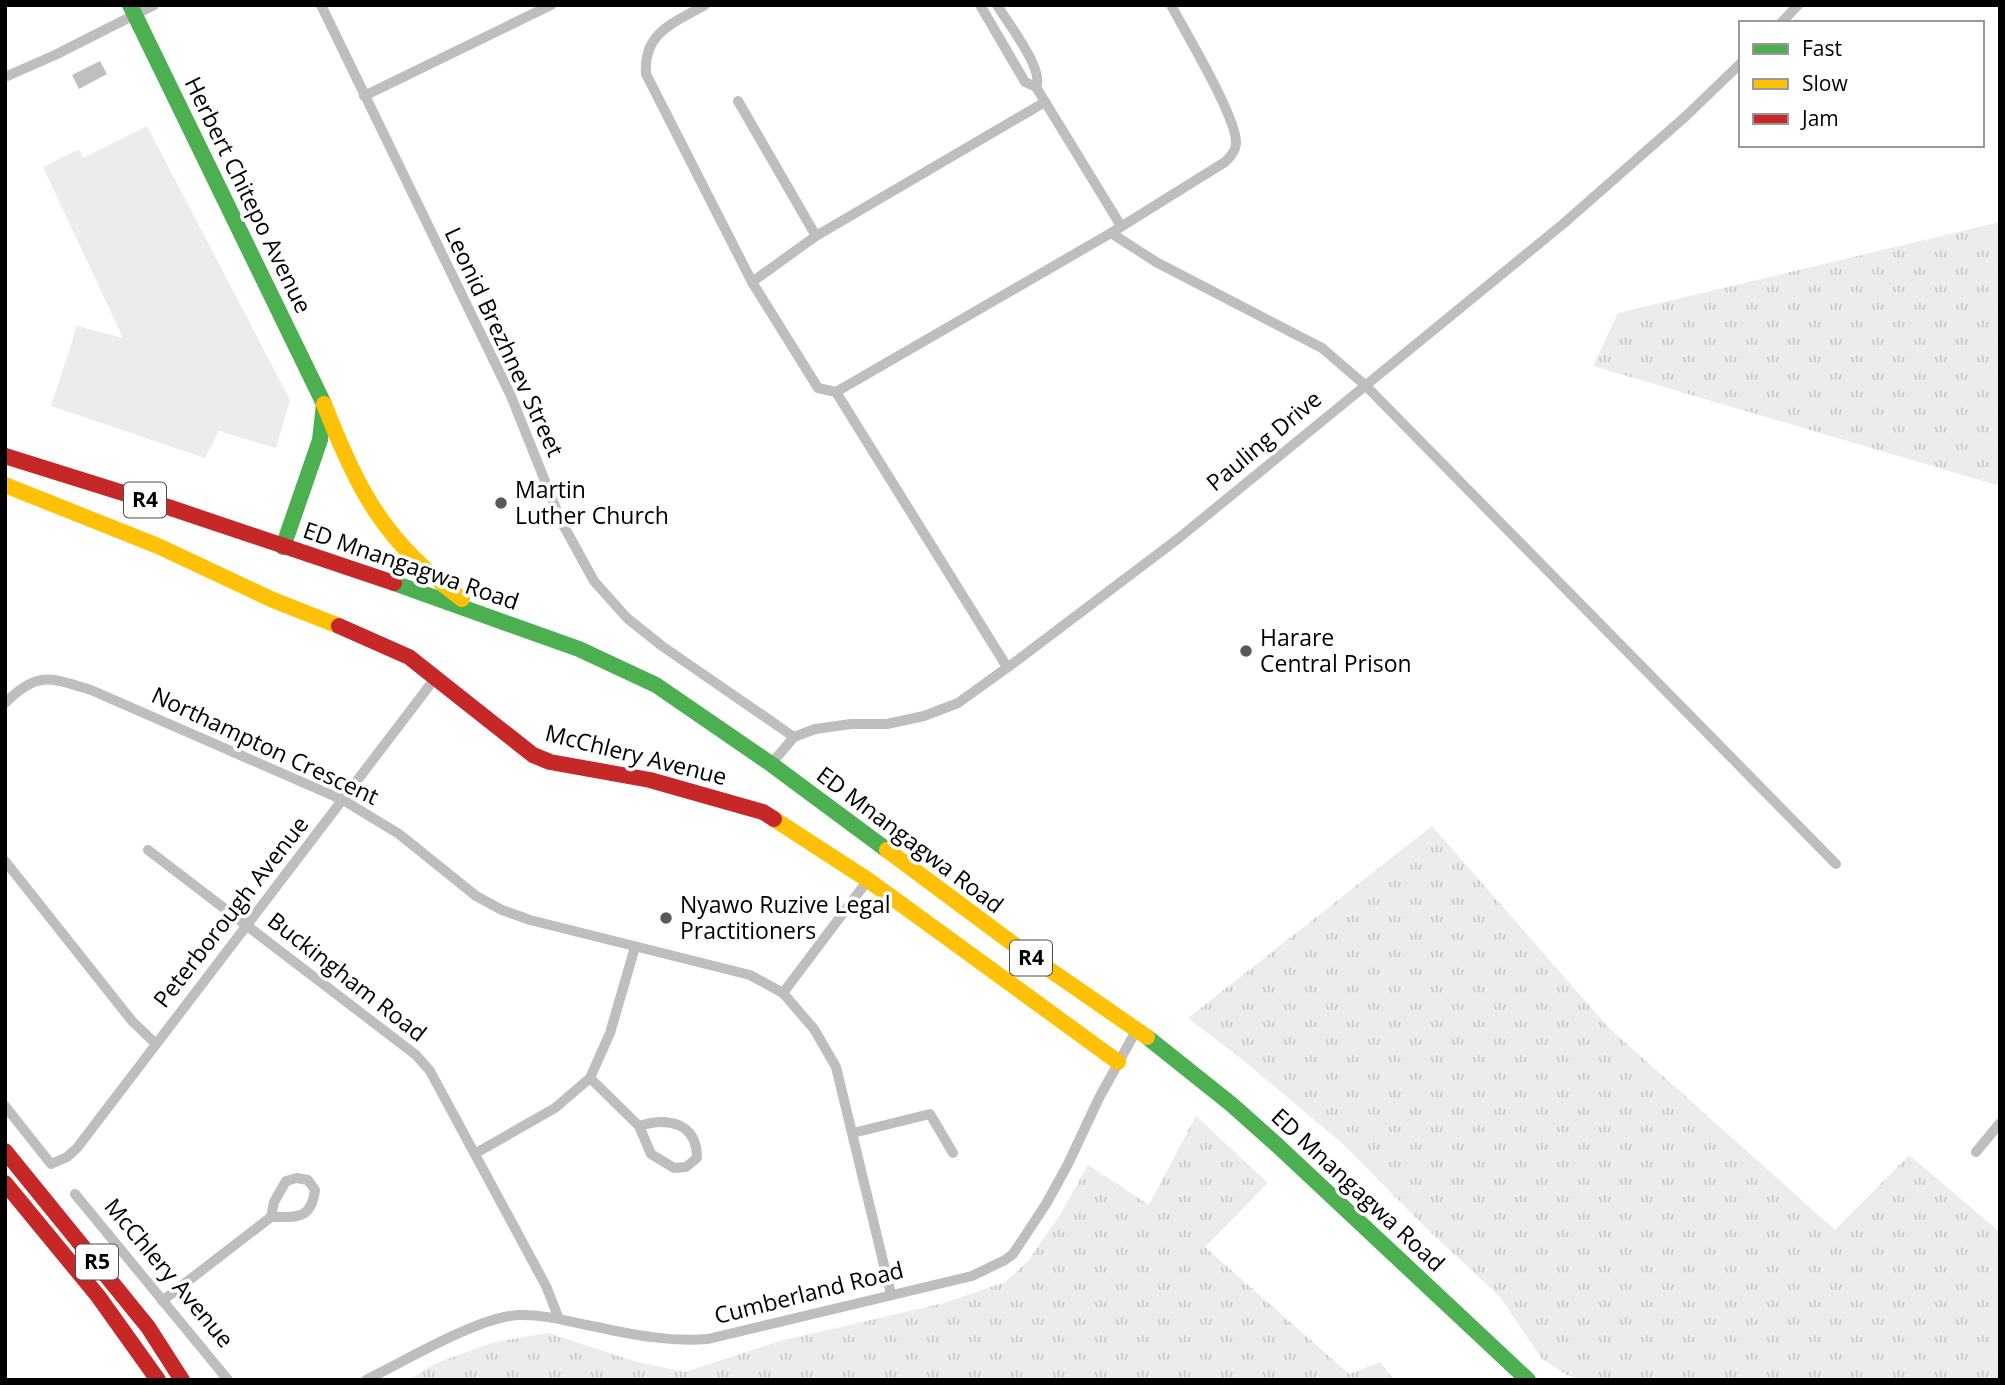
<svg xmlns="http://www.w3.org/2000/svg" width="2005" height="1385" viewBox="0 0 2005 1385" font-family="'Open Sans',sans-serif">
	<defs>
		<pattern id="grass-tufts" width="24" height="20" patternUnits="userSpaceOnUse" patternTransform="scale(1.75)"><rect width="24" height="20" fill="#ececec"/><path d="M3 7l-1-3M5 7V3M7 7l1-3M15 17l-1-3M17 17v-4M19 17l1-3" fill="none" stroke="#c9c9c9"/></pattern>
	</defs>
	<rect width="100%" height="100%" fill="#fff"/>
	<g fill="url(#grass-tufts)">
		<path d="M2000,222v264l-407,-120 25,-53z"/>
		<path d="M1432,826l176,201 227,203 74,-75 91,77v148h-418l-15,-5 -25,-16 -42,-62 -77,-72 -80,-81 -99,-83 -56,-43z"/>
		<path d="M1196,1116l72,67 -63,64 144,127 31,-12 14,18h-985l25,-16 60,-22 54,-9 86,28 51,11 95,-31 164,-38 61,-21 23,-21 32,-46 28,-50 61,40z"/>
	</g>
	<path fill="#ececec" d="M147,126l143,274 -14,48 -57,-17 -14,27 -154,-52 26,-80 46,12 -80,-171 36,-18 4,9z"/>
	<path fill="#bfbfbf" d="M100,61l7,13 -28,15 -7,-14z"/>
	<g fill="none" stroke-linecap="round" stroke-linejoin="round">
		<g stroke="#bebebe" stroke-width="10">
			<path d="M321,5l190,391 50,125 33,60 33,37 35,28 132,91"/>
			<path d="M705,5c-31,18 -62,27 -59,69l106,208 66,106 18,4 171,275"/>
			<path d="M980,5l45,77 11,5 85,139"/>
			<path d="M997,5c10,17 48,65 39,82"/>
			<path d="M1781,23l17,-18"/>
			<path d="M5,77l50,-22 99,-50"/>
			<path d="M364,96l187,-91"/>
			<path d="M738,101l78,135"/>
			<path d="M1111,233l45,29 166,86 43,37 471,479"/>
			<path d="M752,282l64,-46 229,-134"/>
			<path d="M836,392l275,-159 114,-71c5,-5 10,-10 11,-18 2,-25 -51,-112 -65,-139"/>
			<path d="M5,703c33,-33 45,-25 86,-13l252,110 56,34 77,62 26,14 28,10 220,55 33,18 31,36 22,38 55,227"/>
			<path d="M771,764l23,-27 21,-8 36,-5h36l37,-8 34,-13 61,-44 160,-121 384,-314 123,-108 55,-53"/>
			<path d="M148,850l268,205 14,16 116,215 13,33"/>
			<path d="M5,861l127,160 24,23"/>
			<path d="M783,993l85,-113"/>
			<path d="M590,1078l49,48 12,28 23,14 12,-1 11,-9c0,-36 -30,-41 -58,-32"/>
			<path d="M5,1106l46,58 16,-7 10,-9 359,-471"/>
			<path d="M853,1133l77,-19 23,39"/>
			<path d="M1976,1152l24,-29"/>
			<path d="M476,1153l79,-45 35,-30 20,-45 25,-86"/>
			<path d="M75,1194l153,186"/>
			<path d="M162,1301l109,-84 3,-15 12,-21 11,-3 11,2 7,10c-4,30 -18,27 -44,27"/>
			<path d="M366,1380c39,-19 112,-63 152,-65 26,-1 53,7 79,12 37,8 73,15 111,12l264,-63 33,-16 8,-6 33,-50 22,-40 31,-66 38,-69"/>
		</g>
		<g stroke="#4caf50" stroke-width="16">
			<path d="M130,5l194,399 -4,36 -37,107"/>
			<path d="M394,583l185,66 77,36 115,79 116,86"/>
			<path d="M1147,1037l84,67 46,41 251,235"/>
		</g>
		<g stroke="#ffc107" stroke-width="16">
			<path d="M324,404c35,88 60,138 138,195"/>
			<path d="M5,485l153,61 115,54 66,26"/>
			<path d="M774,819l94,61 250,182"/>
			<path d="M887,850l137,102 123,85"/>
		</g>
		<g stroke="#c62828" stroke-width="16">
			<path d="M5,456l166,52 223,75"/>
			<path d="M339,626l70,31 124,98 17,7 100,18 113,32 11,7"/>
			<path d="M5,1151l143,176 34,53"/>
			<path d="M5,1183l93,113 60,84"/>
		</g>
	</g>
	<g fill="#595959" stroke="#fff" stroke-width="2.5">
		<circle cx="501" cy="503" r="7"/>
		<circle cx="1246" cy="651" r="7"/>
		<circle cx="666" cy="918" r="7"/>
	</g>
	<g text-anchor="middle" stroke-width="7" stroke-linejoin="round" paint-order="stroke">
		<g fill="#fff" stroke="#4c4c4c" stroke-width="2">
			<rect x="124" y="482.5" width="42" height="35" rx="5"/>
			<rect x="1010" y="940.5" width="42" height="35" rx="5"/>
			<rect x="76" y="1244.5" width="42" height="35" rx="5"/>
		</g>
		<g font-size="21" font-weight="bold" fill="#000">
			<text x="145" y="507">R4</text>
			<text x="1031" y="965">R4</text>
			<text x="97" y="1269">R5</text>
		</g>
		<g font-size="23" fill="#000" stroke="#fff">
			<text transform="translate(248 195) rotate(64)" y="8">Herbert Chitepo Avenue</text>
			<text transform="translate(504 342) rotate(65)" y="8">Leonid Brezhnev Street</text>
			<text transform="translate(1264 441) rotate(-40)" y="8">Pauling Drive</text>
			<text transform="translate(411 566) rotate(19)" y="8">ED Mnangagwa Road</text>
			<text transform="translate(265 746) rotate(25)" y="8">Northampton Crescent</text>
			<text transform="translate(636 755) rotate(14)" y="8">McChlery Avenue</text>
			<text transform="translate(910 840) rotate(37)" y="8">ED Mnangagwa Road</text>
			<text transform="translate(231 912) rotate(-52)" y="8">Peterborough Avenue</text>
			<text transform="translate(347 977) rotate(38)" y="8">Buckingham Road</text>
			<text transform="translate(1358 1190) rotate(43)" y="8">ED Mnangagwa Road</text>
			<text transform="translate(169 1273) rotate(50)" y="8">McChlery Avenue</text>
			<text transform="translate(809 1293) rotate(-14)" y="8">Cumberland Road</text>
		</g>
		<g font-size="23" fill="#000" stroke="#fff" text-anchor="start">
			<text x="515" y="498">Martin<tspan x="515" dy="26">Luther Church</tspan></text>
			<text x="1260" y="646">Harare<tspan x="1260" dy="26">Central Prison</tspan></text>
			<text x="680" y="913">Nyawo Ruzive Legal<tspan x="680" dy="26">Practitioners</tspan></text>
		</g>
	</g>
	<rect width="2005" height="1385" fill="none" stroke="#000000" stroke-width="14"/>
	<rect x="1739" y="21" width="245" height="126" fill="#ffffff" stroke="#999999" stroke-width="2"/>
	<rect x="1753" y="44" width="35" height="10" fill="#4caf50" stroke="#999999" stroke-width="2"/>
	<text x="1802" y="56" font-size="21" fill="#000000">Fast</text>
	<rect x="1753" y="79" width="35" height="10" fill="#ffc107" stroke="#999999" stroke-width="2"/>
	<text x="1802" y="91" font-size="21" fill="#000000">Slow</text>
	<rect x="1753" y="114" width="35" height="10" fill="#c62828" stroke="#999999" stroke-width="2"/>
	<text x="1802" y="126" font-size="21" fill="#000000">Jam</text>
</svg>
